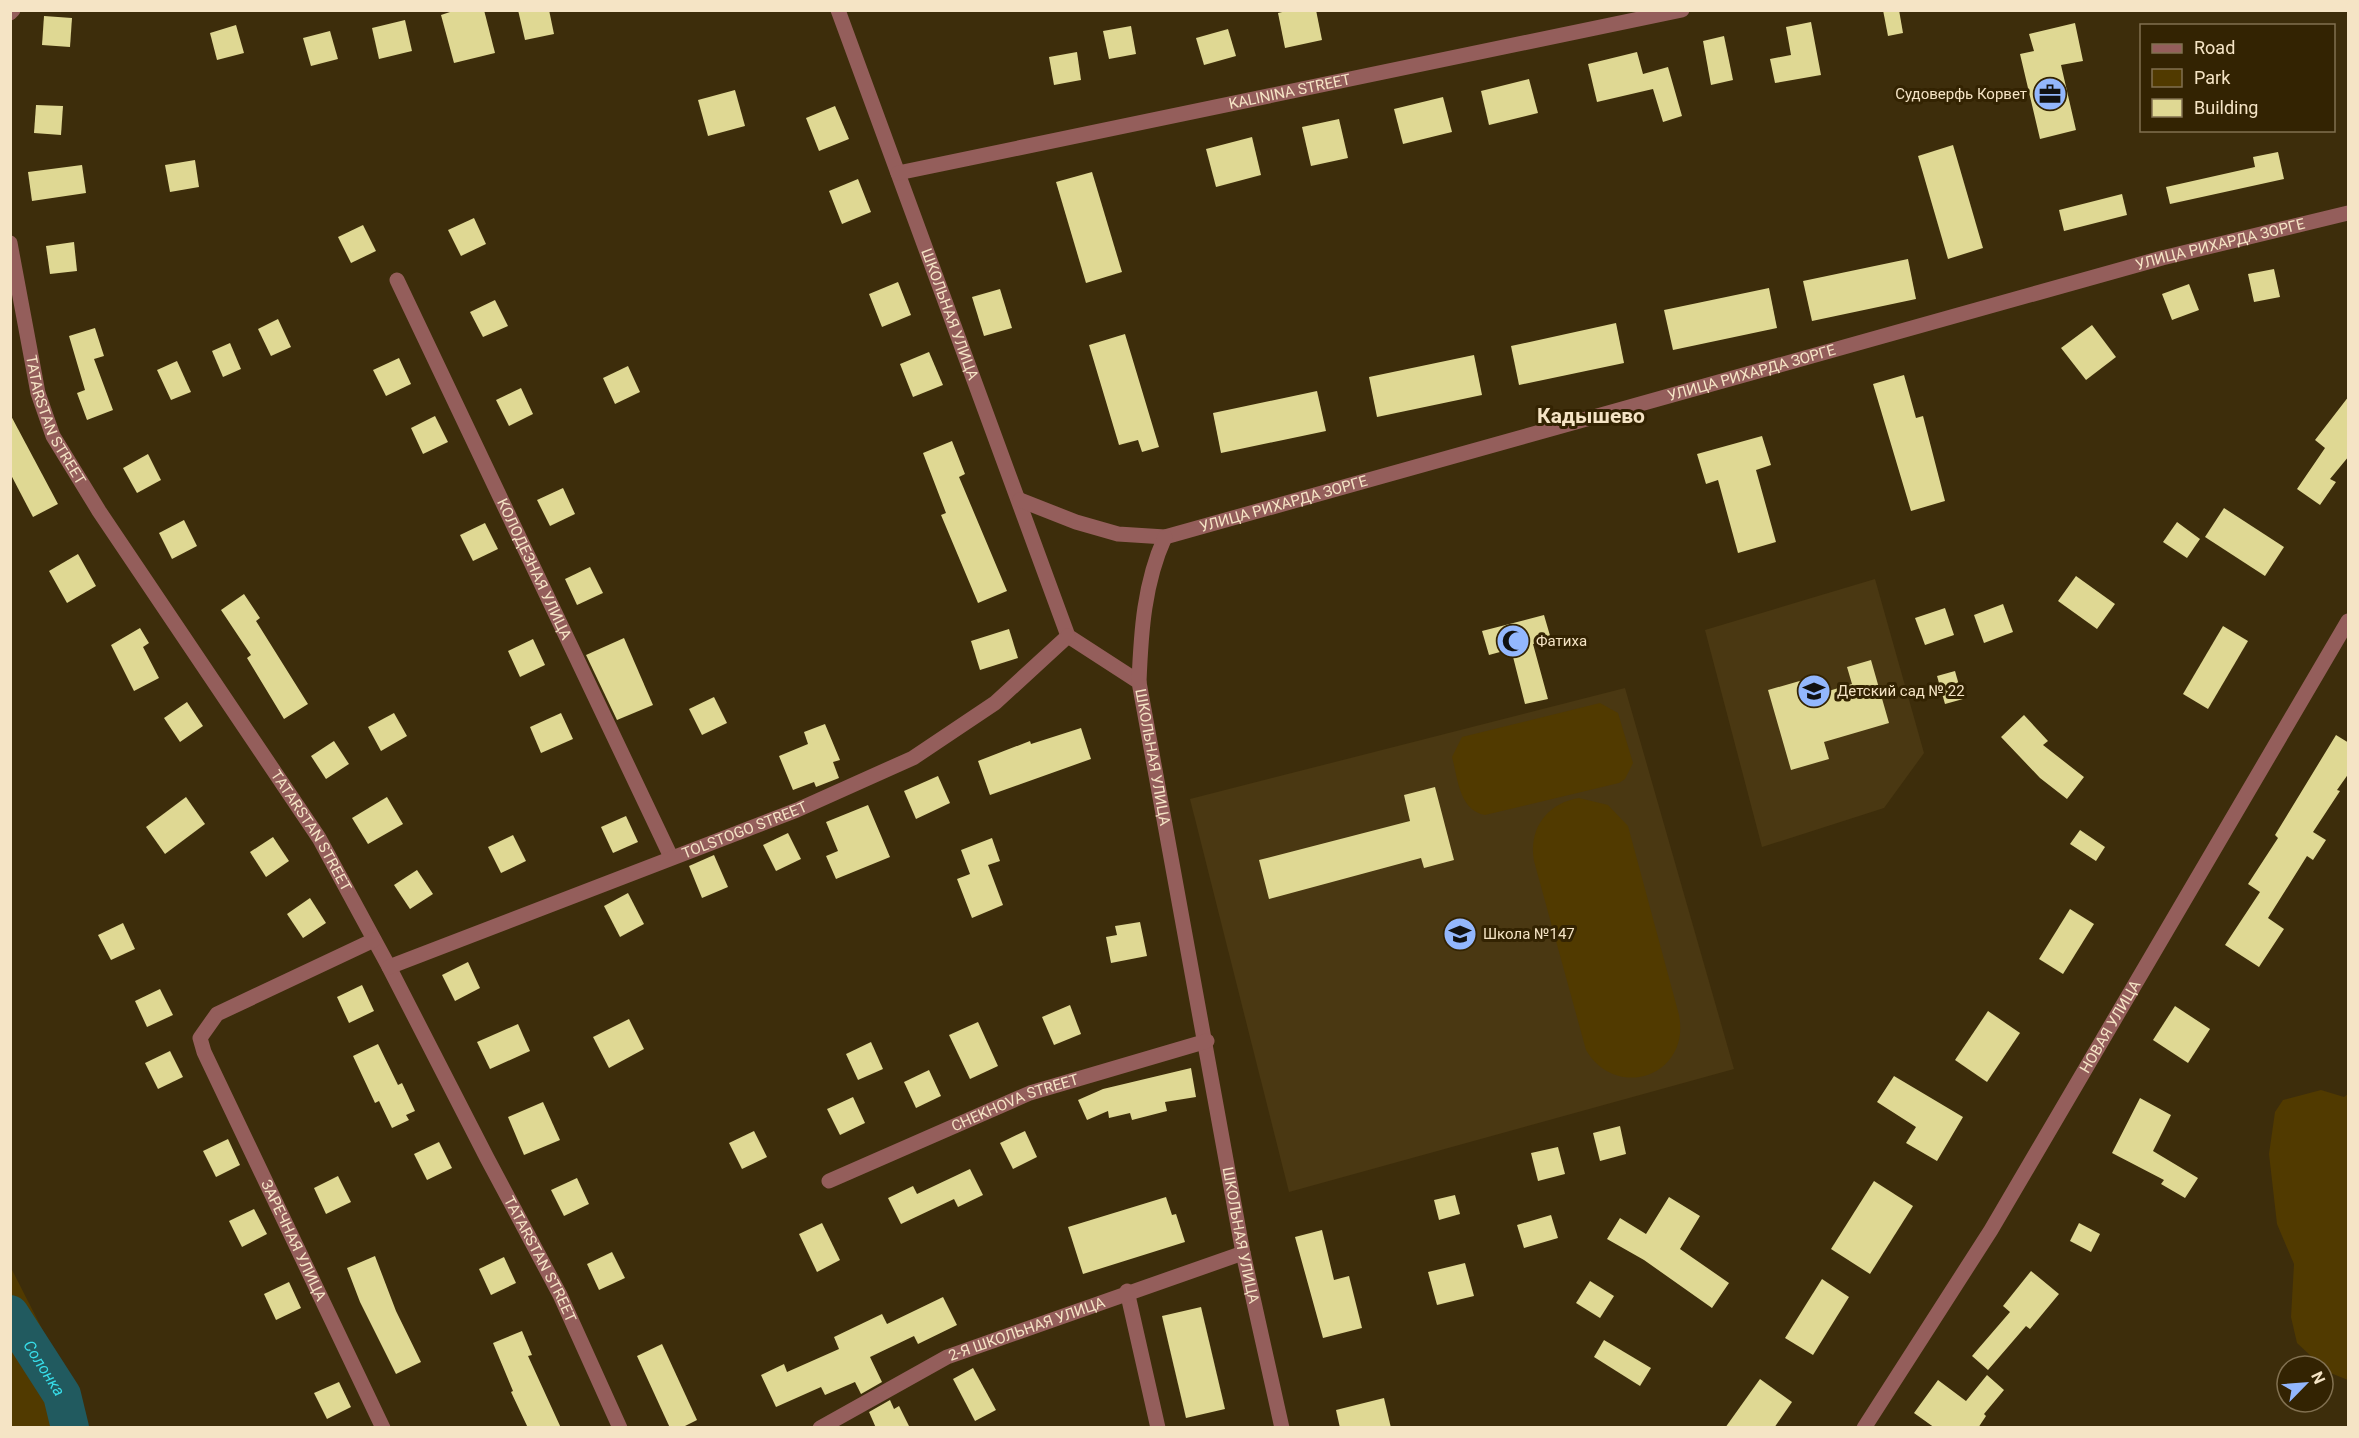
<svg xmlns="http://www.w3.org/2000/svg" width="2359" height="1438" viewBox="0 0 2359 1438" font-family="Roboto,sans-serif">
	<rect width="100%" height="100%" fill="#3d2d0b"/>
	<g fill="#4a3812">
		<path d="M1875,579l49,174 -40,55 -122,39 -57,-217z"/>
		<path d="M1625,688l109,381 -445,123 -99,-393z"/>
	</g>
	<g fill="#513a00">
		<path d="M1600,703l18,10 15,50 -8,16 -6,4 -134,32c-26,-5 -27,-36 -33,-58l10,-20z"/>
		<path d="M1579,798l29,7 20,21 51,189c12,60 -62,87 -93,35l-52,-189c-6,-32 13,-58 45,-63z"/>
		<path d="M2321,1090l23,7 4,-3v286l-20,-8 -31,-29 -6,-26 3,-53 -17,-40 -8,-70 6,-42 8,-12z"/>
		<path d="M10,1266l69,135 6,26h-74z"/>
	</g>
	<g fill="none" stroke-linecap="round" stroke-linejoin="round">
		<path stroke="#215a5f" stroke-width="38" id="s1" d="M10,1314l52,81 8,33"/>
	</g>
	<g fill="#dfd893">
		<path d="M456,10h28l11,43 -41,10 -13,-48z"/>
		<path d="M518,10h31l5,24 -29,6z"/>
		<path d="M1291,10h25l6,30 -37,8 -7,-35z"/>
		<path d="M1883,10h16l4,23 -15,3z"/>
		<path d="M44,16l28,2 -2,29 -28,-2z"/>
		<path d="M405,20l7,31 -33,8 -7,-31z"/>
		<path d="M1811,22l10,53 -46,8 -5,-24 21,-4 -5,-28z"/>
		<path d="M2075,23l8,38 -22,4 15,65 -36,9 -20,-85 14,-3 -5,-17z"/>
		<path d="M236,25l8,28 -27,7 -7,-27z"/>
		<path d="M1131,26l5,28 -27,5 -6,-28z"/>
		<path d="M1228,29l8,27 -32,9 -8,-27z"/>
		<path d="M330,31l8,28 -27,7 -8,-28z"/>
		<path d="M1724,36l9,44 -22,5 -8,-44z"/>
		<path d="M1077,52l4,28 -27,5 -5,-28z"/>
		<path d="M1637,52l6,22 25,-7 14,49 -19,6 -10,-33 -56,13 -9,-38z"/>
		<path d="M1529,79l9,34 -49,12 -8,-34z"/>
		<path d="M735,90l10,36 -37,10 -10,-36z"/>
		<path d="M1443,97l9,35 -49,12 -9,-35z"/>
		<path d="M36,105l27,1 -2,29 -27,-2z"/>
		<path d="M835,106l14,33 -30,12 -13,-33z"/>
		<path d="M1339,119l9,39 -37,8 -9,-39z"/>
		<path d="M1252,137l9,38 -45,12 -10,-38z"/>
		<path d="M1953,145l30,103 -35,11 -30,-103z"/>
		<path d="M2278,152l6,27 -114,25 -4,-17 89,-20 -2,-10z"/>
		<path d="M195,160l4,27 -29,5 -5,-27z"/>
		<path d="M82,165l4,28 -54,8 -4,-29z"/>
		<path d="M1092,172l30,100 -36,11 -30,-101z"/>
		<path d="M858,179l13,33 -29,12 -13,-33z"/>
		<path d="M2122,194l5,21 -63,16 -5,-21z"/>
		<path d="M474,218l12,26 -25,12 -13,-26z"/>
		<path d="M363,225l13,26 -25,12 -13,-26z"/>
		<path d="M74,242l3,29 -27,3 -4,-28z"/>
		<path d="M1908,259l8,40 -104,22 -9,-40z"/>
		<path d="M2274,269l6,28 -26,5 -6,-28z"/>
		<path d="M898,282l13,33 -29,12 -13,-33z"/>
		<path d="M2189,284l10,26 -27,10 -10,-26z"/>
		<path d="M1769,288l8,40 -104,22 -9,-40z"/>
		<path d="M1000,289l12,39 -28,8 -12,-39z"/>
		<path d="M495,300l13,26 -25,11 -13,-25z"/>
		<path d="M278,319l13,28 -20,9 -13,-27z"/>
		<path d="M1616,323l8,40 -105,22 -8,-39z"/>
		<path d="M2092,325l24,32 -30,23 -25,-32z"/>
		<path d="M95,328l9,28 -10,3 19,51 -26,10 -10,-27 8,-3 -16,-54z"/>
		<path d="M1125,334l34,113 -17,5 -4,-12 -19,5 -30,-100z"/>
		<path d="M230,343l11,26 -18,8 -11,-26z"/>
		<path d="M929,352l14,33 -30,12 -13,-33z"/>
		<path d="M1474,355l8,40 -105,22 -8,-40z"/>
		<path d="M399,358l12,26 -25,12 -13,-26z"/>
		<path d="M177,361l14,31 -20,8 -14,-30z"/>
		<path d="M628,366l12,26 -25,12 -12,-26z"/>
		<path d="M1904,375l12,43 7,-2 22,85 -34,10 -38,-127z"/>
		<path d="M521,388l12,26 -24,12 -13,-26z"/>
		<path d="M1317,391l9,40 -105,22 -8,-40z"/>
		<path d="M2349,396v60l-19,23 6,3 -16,23 -23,-16 28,-41 -10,-8z"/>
		<path d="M10,414l48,90 -25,13 -23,-44z"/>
		<path d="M435,416l13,26 -25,12 -12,-26z"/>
		<path d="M1762,436l9,29 -15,5 20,72 -38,11 -20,-73 -12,4 -9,-30z"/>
		<path d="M952,441l13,33 -6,3 48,114 -29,12 -37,-88 5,-2 -23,-60z"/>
		<path d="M148,454l13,26 -24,13 -14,-25z"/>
		<path d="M563,488l12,26 -25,12 -13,-26z"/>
		<path d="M2224,508l60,39 -19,29 -60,-39z"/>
		<path d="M184,520l13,26 -25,13 -13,-26z"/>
		<path d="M2177,522l23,17 -13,19 -24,-16z"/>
		<path d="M485,523l13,26 -25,12 -13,-26z"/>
		<path d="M78,554l18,32 -29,17 -18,-32z"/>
		<path d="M590,567l13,26 -26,12 -12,-26z"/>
		<path d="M2076,576l39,28 -18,25 -39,-28z"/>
		<path d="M244,594l16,24 -4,3 52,83 -24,15 -37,-61 4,-3 -30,-45z"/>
		<path d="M2003,604l10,28 -29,11 -10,-28z"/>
		<path d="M1945,608l9,27 -29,10 -10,-27z"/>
		<path d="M1544,615l7,24 -18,5 15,55 -23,5 -14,-55 -22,6 -7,-24z"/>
		<path d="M2223,626l25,15 -40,68 -25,-15z"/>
		<path d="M140,628l9,15 -6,4 16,31 -25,13 -23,-46z"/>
		<path d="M1009,629l9,29 -38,12 -9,-29z"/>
		<path d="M624,638l29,67 -36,15 -31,-65z"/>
		<path d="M533,639l12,26 -25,12 -12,-26z"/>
		<path d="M1871,660l18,63 -65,19 5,17 -38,11 -23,-80 42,-12 5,17 37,-11 -5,-17z"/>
		<path d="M1955,671l8,28 -18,5 -8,-28z"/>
		<path d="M714,697l13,26 -25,12 -13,-26z"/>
		<path d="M187,702l16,24 -23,16 -16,-24z"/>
		<path d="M394,713l13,23 -26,15 -13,-24z"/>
		<path d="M561,713l12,26 -32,14 -11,-26z"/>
		<path d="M2024,715l24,26 -5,4 41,32 -17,22 -27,-21 -39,-41z"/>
		<path d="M825,724l15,36 -7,2 6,16 -23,9 -2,-5 -21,8 -14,-34 29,-12 -4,-12z"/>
		<path d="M1081,728l10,31 -101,36 -12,-34 52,-20 1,3z"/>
		<path d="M2336,735l13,8v30l-12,17 3,1 -27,41 13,8 -13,20 -6,-4 -39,62 16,11 -25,38 -34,-22 35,-53 -12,-8 30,-46 -3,-3z"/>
		<path d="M334,741l15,23 -23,15 -15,-23z"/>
		<path d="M938,776l12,27 -34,16 -12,-28z"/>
		<path d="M1435,787l19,73 -30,8 -3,-10 -152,41 -10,-39 151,-39 -6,-26z"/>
		<path d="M186,797l19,27 -40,30 -19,-27z"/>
		<path d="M387,797l16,27 -35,20 -16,-26z"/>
		<path d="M868,805l22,52 -54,22 -10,-23 12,-5 -12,-29z"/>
		<path d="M626,816l12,26 -25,11 -12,-26z"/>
		<path d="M2080,830l25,17 -9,14 -26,-17z"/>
		<path d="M788,833l13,26 -25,12 -13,-26z"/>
		<path d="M513,835l13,26 -25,12 -13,-26z"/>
		<path d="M273,837l16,24 -23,16 -16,-25z"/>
		<path d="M992,838l8,23 -12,4 15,40 -31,13 -15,-39 13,-5 -9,-24z"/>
		<path d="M714,855l14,32 -26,11 -13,-32z"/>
		<path d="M417,870l16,24 -23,15 -16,-24z"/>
		<path d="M628,893l16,31 -24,13 -16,-31z"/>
		<path d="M310,898l16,25 -23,15 -16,-24z"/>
		<path d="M2070,909l24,15 -31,50 -24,-15z"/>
		<path d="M1140,922l7,34 -36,7 -5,-26 11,-2 -2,-9z"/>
		<path d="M123,923l12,26 -24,11 -13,-25z"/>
		<path d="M468,962l12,26 -25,13 -13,-26z"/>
		<path d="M362,985l12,26 -25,12 -12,-26z"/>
		<path d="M160,989l13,26 -26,12 -12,-26z"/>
		<path d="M1070,1005l11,29 -27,11 -12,-28z"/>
		<path d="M2175,1006l35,23 -22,34 -35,-23z"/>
		<path d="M1988,1011l32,22 -33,49 -32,-22z"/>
		<path d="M629,1019l15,30 -35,19 -16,-31z"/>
		<path d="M978,1022l20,44 -28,13 -21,-44z"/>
		<path d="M518,1024l12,27 -40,18 -13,-27z"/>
		<path d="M871,1042l12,27 -25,11 -12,-26z"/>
		<path d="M378,1044l20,41 4,-2 13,28 -9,4 3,5 -17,8 -13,-27 -4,2 -22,-47z"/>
		<path d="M170,1051l13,26 -25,12 -13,-26z"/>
		<path d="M1191,1068l5,29 -31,5 2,9 -35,9 -2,-7 -21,5 -1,-7 -21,9 -9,-20 25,-11z"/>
		<path d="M929,1070l12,26 -25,12 -12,-26z"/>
		<path d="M1894,1076l69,41 -26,44 -31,-18 10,-16 -39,-25z"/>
		<path d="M853,1097l12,26 -25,12 -13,-26z"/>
		<path d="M2140,1098l31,17 -18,36 45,27 -13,20 -24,-14 3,-4 -52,-27z"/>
		<path d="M543,1102l17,38 -36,15 -16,-38z"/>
		<path d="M1620,1126l6,28 -26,7 -7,-28z"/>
		<path d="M754,1131l13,26 -25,12 -13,-26z"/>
		<path d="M1025,1131l12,26 -24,12 -13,-26z"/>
		<path d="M228,1139l12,26 -24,12 -13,-26z"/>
		<path d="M439,1142l13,26 -25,12 -13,-26z"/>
		<path d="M1558,1147l7,27 -27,7 -7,-28z"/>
		<path d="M970,1169l13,26 -25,12 -4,-8 -53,25 -13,-26 25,-12 4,8z"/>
		<path d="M338,1176l13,26 -25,12 -12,-26z"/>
		<path d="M577,1178l12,26 -25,12 -13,-26z"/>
		<path d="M1874,1181l39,25 -43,68 -39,-25z"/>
		<path d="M1455,1195l5,19 -21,6 -5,-20z"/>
		<path d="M1166,1197l6,18 4,-1 9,28 -102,32 -15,-47z"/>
		<path d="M1669,1197l31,19 -20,33 49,34 -17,25 -68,-48 -37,-21 13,-21 26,16z"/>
		<path d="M254,1209l13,25 -25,13 -13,-26z"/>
		<path d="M1551,1215l7,23 -34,10 -7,-23z"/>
		<path d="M822,1223l18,37 -23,12 -18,-38z"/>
		<path d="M2079,1223l21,11 -9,18 -21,-11z"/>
		<path d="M1322,1230l12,50 15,-4 13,52 -39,10 -28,-101z"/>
		<path d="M612,1252l13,26 -26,12 -12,-26z"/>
		<path d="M375,1256l21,55 25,51 -25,12 -36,-72 -13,-34z"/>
		<path d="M504,1257l12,26 -25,12 -12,-26z"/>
		<path d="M1465,1263l9,33 -37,9 -9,-33z"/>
		<path d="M2031,1271l28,23 -29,35 -4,-3 -38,44 -16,-14 38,-44 -7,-6z"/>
		<path d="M1822,1279l27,18 -36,58 -28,-17z"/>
		<path d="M1590,1281l24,15 -14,22 -24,-15z"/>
		<path d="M289,1282l12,26 -25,12 -12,-26z"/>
		<path d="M943,1297l14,28 -39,19 -4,-8 -44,21 12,25 -21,12 -6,-12 -30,13 -4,-8 -45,20 -15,-32 23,-11 3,8 52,-23 -5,-12 48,-23 5,10z"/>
		<path d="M1201,1307l24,102 -39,9 -24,-102z"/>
		<path d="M522,1331l10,24 -4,1 33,72h-33l-17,-36 2,-1 -20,-48z"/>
		<path d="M1604,1340l47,28 -11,18 -46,-29z"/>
		<path d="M662,1344l35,76 -16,8h-11l-33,-72z"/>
		<path d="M973,1368l23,42 -21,11 -22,-42z"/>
		<path d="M1987,1375l17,15 -20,24 2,2 -8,12h-43l-21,-15 24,-33 28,21z"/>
		<path d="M1760,1379l32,23 -18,26h-49z"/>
		<path d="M339,1382l12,25 -24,12 -13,-26z"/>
		<path d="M1384,1398l7,30h-51l-4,-18z"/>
		<path d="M890,1400l4,9 5,-3 11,22h-34l-7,-16z"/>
	</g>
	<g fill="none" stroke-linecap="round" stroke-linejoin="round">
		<g stroke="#945e5b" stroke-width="15">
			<path id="s2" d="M838,10l230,626 71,46 104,571 39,175"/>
			<path d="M10,13l3,-3"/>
			<path id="s3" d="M898,173l784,-163"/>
			<path id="s4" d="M10,243l28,150 15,43 46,75 220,327 70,129 98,191 73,137 60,133"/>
			<path id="s5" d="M397,280l274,577"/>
			<path id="s6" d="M1020,500l56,22 42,12 47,3 997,-279 186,-45"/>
			<path d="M1139,682c2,-50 5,-99 26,-145"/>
			<path id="s7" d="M374,940l-157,74 -17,24 4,14 179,376"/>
			<path id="s8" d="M389,967l408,-157 116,-52 82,-55 73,-67"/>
			<path id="s9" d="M829,1181l201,-88 177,-52"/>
			<path d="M1127,1291l31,137"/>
			<path id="s10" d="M820,1428l127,-71 296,-104"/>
			<path id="s11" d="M1864,1428l127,-198 357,-609"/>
		</g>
	</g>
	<defs>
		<g id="office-disc" transform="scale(1.725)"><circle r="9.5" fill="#93b7fd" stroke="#332302"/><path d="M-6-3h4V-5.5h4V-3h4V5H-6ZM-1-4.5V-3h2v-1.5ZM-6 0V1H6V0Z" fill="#111"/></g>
		<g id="mosque-disc" transform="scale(1.725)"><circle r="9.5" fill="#93b7fd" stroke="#332302"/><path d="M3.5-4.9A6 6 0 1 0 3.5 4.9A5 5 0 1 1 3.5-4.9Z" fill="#111"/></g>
		<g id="school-disc" transform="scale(1.725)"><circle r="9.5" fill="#93b7fd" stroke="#332302"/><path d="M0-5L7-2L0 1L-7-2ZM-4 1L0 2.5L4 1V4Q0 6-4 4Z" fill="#111"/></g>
	</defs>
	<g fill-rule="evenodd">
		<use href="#office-disc" x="2050" y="94"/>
		<use href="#mosque-disc" x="1513" y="641"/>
		<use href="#school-disc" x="1814" y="691"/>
		<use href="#school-disc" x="1460" y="934"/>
	</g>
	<g text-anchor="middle" stroke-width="6" stroke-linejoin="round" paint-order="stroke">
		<g font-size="15" fill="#f5e4c5" stroke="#332302">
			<text dy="5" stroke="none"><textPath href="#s3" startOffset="400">KALININA STREET</textPath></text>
			<text dy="5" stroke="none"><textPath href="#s6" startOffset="1246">УЛИЦА РИХАРДА ЗОРГЕ</textPath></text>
			<text dy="5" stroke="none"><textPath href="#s2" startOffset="324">ШКОЛЬНАЯ УЛИЦА</textPath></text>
			<text dy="5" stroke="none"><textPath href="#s6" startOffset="760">УЛИЦА РИХАРДА ЗОРГЕ</textPath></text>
			<text dy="5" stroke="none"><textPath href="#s4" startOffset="184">TATARSTAN STREET</textPath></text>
			<text dy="5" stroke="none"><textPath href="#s6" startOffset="274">УЛИЦА РИХАРДА ЗОРГЕ</textPath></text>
			<text dy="5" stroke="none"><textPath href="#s5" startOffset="320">КОЛОДЕЗНАЯ УЛИЦА</textPath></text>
			<text dy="5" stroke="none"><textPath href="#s2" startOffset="828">ШКОЛЬНАЯ УЛИЦА</textPath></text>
			<text dy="5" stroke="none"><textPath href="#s8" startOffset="381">TOLSTOGO STREET</textPath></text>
			<text dy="5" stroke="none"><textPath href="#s4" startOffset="670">TATARSTAN STREET</textPath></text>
			<text dy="5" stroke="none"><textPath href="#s11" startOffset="471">НОВАЯ УЛИЦА</textPath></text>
			<text dy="5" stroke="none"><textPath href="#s9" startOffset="202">CHEKHOVA STREET</textPath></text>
			<text dy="5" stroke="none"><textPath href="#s2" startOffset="1314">ШКОЛЬНАЯ УЛИЦА</textPath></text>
			<text dy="5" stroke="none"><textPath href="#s7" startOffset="426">ЗАРЕЧНАЯ УЛИЦА</textPath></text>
			<text dy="5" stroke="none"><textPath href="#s4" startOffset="1156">TATARSTAN STREET</textPath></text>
			<text dy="5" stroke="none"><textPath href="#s10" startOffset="230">2-Я ШКОЛЬНАЯ УЛИЦА</textPath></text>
		</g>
		<g font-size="15" fill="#f5e4c5" stroke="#332302" text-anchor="start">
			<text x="2027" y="99" text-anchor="end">Судоверфь Корвет</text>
			<text x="1536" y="646">Фатиха</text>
			<text x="1837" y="696">Детский сад № 22</text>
			<text x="1483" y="939">Школа №147</text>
		</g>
		<g font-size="16" font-style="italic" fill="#37dce8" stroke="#332302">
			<text dy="6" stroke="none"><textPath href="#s1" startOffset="64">Солонка</textPath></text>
		</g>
		<g font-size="21" font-weight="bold" fill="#f5e4c5" stroke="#332302">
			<text x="1591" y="423">Кадышево</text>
		</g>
	</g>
	<rect width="2359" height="1438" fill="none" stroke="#f5e4c5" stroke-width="24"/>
	<rect x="2140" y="24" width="195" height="108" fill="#332302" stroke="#817050" stroke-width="1.5"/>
	<rect x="2152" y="44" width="30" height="9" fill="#945e5b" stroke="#817050" stroke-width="1.5"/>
	<text x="2194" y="54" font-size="18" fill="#f5e4c5">Road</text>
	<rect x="2152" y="69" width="30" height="18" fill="#513a00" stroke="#817050" stroke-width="1.5"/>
	<text x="2194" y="84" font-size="18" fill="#f5e4c5">Park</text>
	<rect x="2152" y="99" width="30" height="18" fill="#dfd893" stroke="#817050" stroke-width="1.5"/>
	<text x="2194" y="114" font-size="18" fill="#f5e4c5">Building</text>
	<g transform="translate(2305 1384) rotate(65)"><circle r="28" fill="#332302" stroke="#817050" stroke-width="1.5"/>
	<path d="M0-4.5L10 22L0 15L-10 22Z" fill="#93b7fd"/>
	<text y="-9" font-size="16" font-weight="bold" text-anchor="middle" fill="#f5e4c5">N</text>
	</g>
</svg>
